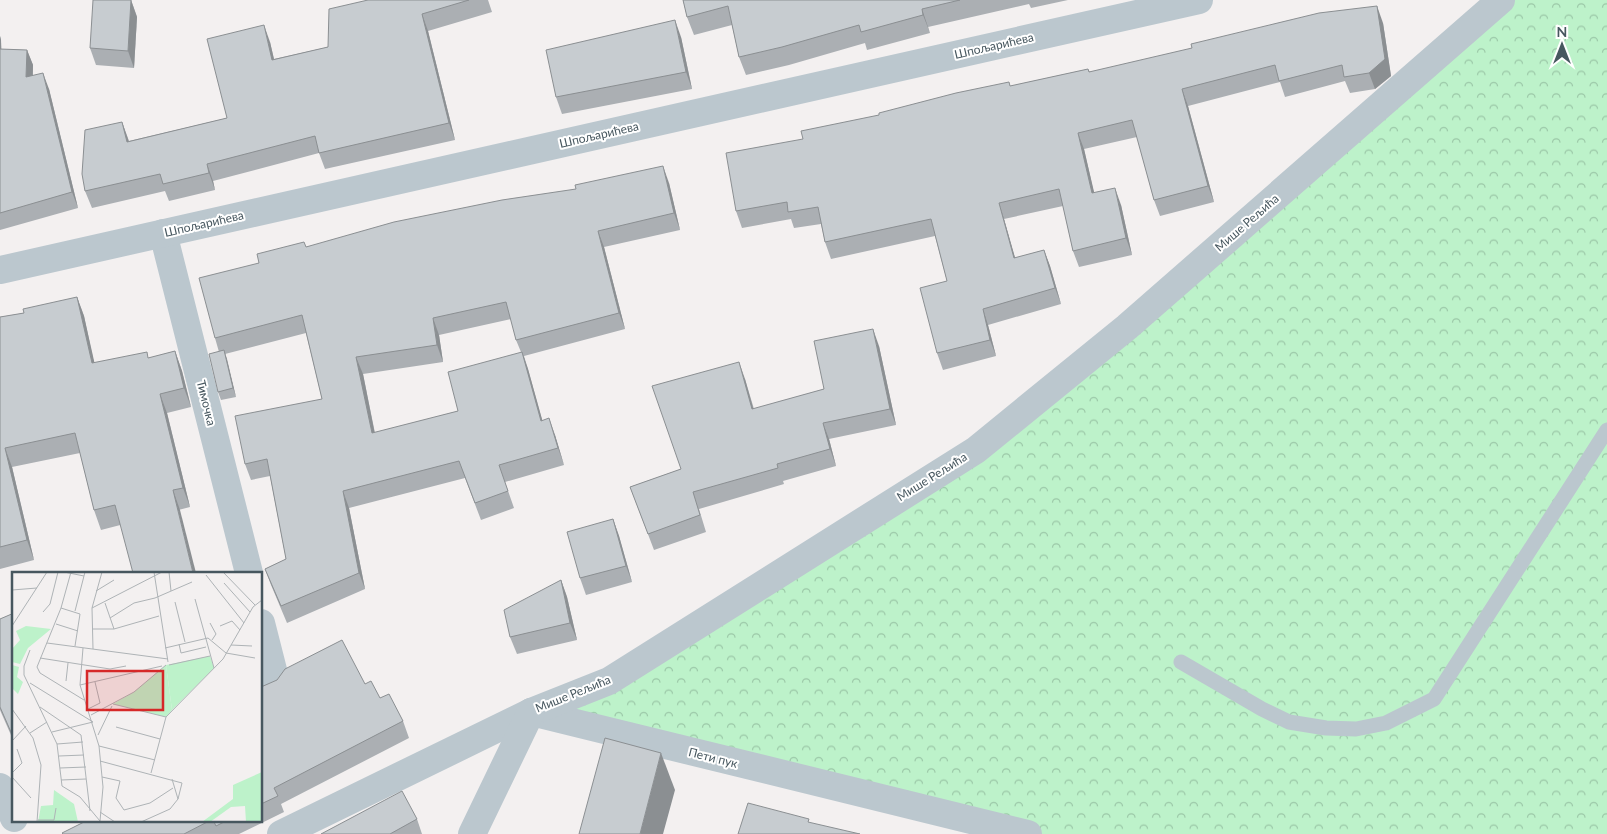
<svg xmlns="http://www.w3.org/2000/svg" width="1607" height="834" viewBox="0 0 1607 834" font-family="Lato,sans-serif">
	<defs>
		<pattern id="park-crowns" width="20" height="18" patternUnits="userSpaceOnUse" patternTransform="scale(1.25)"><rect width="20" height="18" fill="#bdf2ca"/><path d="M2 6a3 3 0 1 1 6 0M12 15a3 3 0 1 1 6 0" fill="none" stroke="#9bc7a7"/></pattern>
	</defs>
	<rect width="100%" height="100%" fill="#f3f0f0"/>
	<path fill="url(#park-crowns)" d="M1513,0h94v834h-579l-497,-122 445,-262z"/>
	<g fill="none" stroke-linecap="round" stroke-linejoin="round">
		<path stroke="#bbc7ce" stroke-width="15" d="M1181,662l81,47 27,13 37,6 30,1 30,-6 48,-24 173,-269"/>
		<g stroke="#bbc7ce" stroke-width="28">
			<path d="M163,233l86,340"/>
			<path d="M0,270l1199,-270"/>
			<path d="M261,623l15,59 -15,7"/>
			<path d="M531,712l497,122"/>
			<path d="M0,787l14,31"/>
			<path d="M281,834l250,-122 78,-31 367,-231 151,-123 374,-327"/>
			<path d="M472,834l59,-122"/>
		</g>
	</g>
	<g fill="#abafb3" fill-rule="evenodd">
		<path d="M131,0l6,17 -3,51 -38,-3 -6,-17z"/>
		<path d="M368,0h120l4,12 -64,19 27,109 -130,29 -6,-16 -106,28 2,9 -46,11 -4,-10 -73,17 -7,-17 37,-69 7,19 98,-23 43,-76 4,17 54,-12z"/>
		<path d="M683,0h385l-37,8 -2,-4 -101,23 2,6 -63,17 -2,-7 -76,22 -43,10 -7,-18 -7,-32 -38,10 -7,-18z"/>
		<path d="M1383,23l8,53 -16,13 -25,4 -5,-12 -60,16 -5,-15 -92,24 26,96 -54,14 -6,-16 -17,-63 -53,12 10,44 27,12 11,50 -53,12 -6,-16 -10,-45 -59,13 11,39 29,-8 6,16 11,38 -73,21 8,31 -53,14 -6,-17 10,-72 -12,-45 -104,23 -6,-17 -4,-18 -27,4 -3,-9 -49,9 -6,-17 67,-72 76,-24 209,-46 2,3z"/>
		<path d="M0,36l1,4v9l26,1 6,15v11l16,13 29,119 -78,22z"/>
		<path d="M681,37l11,52 -130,25 -6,-17z"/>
		<path d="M669,183l11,47 -76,17 21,82 -101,27 4,13 14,51 13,15 9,30 -59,17 9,26 -33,12 -16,-42 -116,30 16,81 -78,34 -16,-38 -6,-16 21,-10 -16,-83 -19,4 -6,-16 77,-65 -16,-66 -81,21 11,43 -15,3 -3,-8 1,-40 -4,-14 44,-75 47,-16zM511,319l5,21 5,12 -63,59 -83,22 -12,-59 80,-12 -4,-27z"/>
		<path d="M77,297l7,19 10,47 55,-5 26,-7 7,20 9,36 -24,6 23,94 -89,23 -7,-20 -14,-57 -68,14 22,93 -34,9v-252l24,-4z"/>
		<path d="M879,346l17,79 -67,14 7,27 -53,15 1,3 -85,25 7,23 -52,18 -24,-63 51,-18 64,-90 9,30 70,-20z"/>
		<path d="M613,519l6,17 13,46 -46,13 -6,-17z"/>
		<path d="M561,580l6,17 10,43 -60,14 -7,-17z"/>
		<path d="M14,613v129l-14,-32v-91z"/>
		<path d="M365,684l38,37 6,17 -128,66 3,8 -45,22h-176l25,-14h173v-133z"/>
		<path d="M417,819l5,15h-101z"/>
	</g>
	<g fill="#8b8f92">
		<path d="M131,0l6,17 -3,51 -6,-17z"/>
		<path d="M1377,6l6,17 8,53 -16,13 -6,-16z"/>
		<path d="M922,9l8,24 -7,-18z"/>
		<path d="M422,14l6,17 27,109 -6,-17z"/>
		<path d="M675,20l6,17 11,52 -6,-17z"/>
		<path d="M264,25l6,17 8,35 -6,-17z"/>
		<path d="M0,36l1,4 1,24 -2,-4z"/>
		<path d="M27,50l6,15 -1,28 -6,-16z"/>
		<path d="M43,73l6,16 29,119 -6,-16z"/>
		<path d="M1182,89l6,17 26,96 -6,-16z"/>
		<path d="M122,122l6,17 5,20 -6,-17z"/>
		<path d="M1078,133l6,16 14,60 -6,-16z"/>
		<path d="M207,164l6,17 2,9 -6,-17z"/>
		<path d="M663,166l6,17 11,47 -6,-17z"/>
		<path d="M1115,188l6,17 11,50 -6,-17z"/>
		<path d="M999,203l5,16 16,56 -6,-17z"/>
		<path d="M598,231l6,16 21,82 -6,-16z"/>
		<path d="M1044,250l6,16 11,38 -6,-16z"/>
		<path d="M77,297l7,19 15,67 -7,-20z"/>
		<path d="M983,309l5,16 8,31 -6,-16z"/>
		<path d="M433,318l6,17 4,27 -6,-17z"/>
		<path d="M873,329l6,17 17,79 -6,-16z"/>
		<path d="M224,350l3,9 9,38 -3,-9z"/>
		<path d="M175,351l7,20 9,36 -7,-19z"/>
		<path d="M522,352l6,17 19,68 -6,-16z"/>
		<path d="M356,357l7,17 15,76 -6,-17z"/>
		<path d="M739,362l6,17 13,47 -6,-17z"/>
		<path d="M160,394l7,19 23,94 -7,-19z"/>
		<path d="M549,418l6,17 9,30 -6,-17z"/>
		<path d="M823,423l6,16 7,27 -6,-17z"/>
		<path d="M5,448l7,19 22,93 -7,-20z"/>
		<path d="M173,490l7,20 16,63h-3z"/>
		<path d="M343,491l6,17 16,81 -6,-16z"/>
		<path d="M613,519l6,17 13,46 -6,-16z"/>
		<path d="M561,580l6,17 10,43 -7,-17z"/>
		<path d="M661,753l14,37 -12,44h-23z"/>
	</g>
	<g fill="#c7ccd0" stroke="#8b8f92">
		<path d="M93,0h38l-3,51 -38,-3z"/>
		<path d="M368,0h101l-47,14 27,109 -130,30 -4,-17 -108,28 2,9 -46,11 -3,-10 -75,17 -3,-17 3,-44 37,-8 5,20 100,-24 -20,-79 57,-14 8,35 56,-13 1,-38z"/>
		<path d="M683,0h277l-38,9 1,6 -62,17 -2,-7 -77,22 -43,10 -11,-51 -41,11z"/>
		<path d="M1377,6l8,53 -16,14 -25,4 -2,-12 -63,16 -4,-16 -93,24 26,97 -54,14 -22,-80 -54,13 14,60 23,-5 11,50 -53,13 -14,-62 -60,14 15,55 30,-8 11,38 -72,21 7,31 -53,13 -17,-65 27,-7 -16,-62 -106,23 -7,-35 -30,5 -1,-10 -51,9 -10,-58 77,-14 -2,-8 78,-16v-2l77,-20 53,-11 1,4 78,-17 1,3 103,-24 -1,-4 128,-31z"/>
		<path d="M675,20l11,52 -130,25 -10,-47z"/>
		<path d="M0,49l27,1 -1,27 17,-4 29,119 -72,21z"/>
		<path d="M663,166l11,47 -76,18 21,82 -103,27 -10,-38 -73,16 4,27 -81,12 16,76 86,-22 -10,-39 74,-20 19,69 8,-3 9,30 -59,17 9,26 -33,12 -16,-42 -116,30 16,82 -78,33 -16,-37 21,-10 -19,-100 -22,5 -10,-48 87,-17 -20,-84 -87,23 -16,-60 60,-15 -2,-9 47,-12 2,5 88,-25 108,-22 74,-11 -1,-4z"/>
		<path d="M77,297l15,66 55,-11 1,6 27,-7 9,37 -24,6 23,94 -10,2 20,83h-60l-18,-68 -21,5 -19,-77 -70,15 22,92 -27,7v-230l24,-4 -1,-4z"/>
		<path d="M873,329l17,80 -67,14 7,26 -53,15 1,4 -85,24 7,23 -52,19 -18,-47 51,-18 -29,-83 87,-24 13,47 72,-20 -10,-48z"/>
		<path d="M224,350l9,38 -15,4 -9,-38z"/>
		<path d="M613,519l13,47 -46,12 -13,-46z"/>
		<path d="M561,580l9,43 -60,14 -6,-27z"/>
		<path d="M14,613v126l-14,-32v-88z"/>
		<path d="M342,640l23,44 6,-3 9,17 9,-4 14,27 -129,67 4,8 -17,8v-117l16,-7 8,-11z"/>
		<path d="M605,738l56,15 -21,81h-61z"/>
		<path d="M402,791l15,28 -27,15h-69z"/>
		<path d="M748,803l61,16 -1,3 52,12h-122z"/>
		<path d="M88,820h123l-27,14h-121l-1,-1z"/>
		<path d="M213,820h15l-12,6z"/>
	</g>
	<g text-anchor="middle" stroke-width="4" stroke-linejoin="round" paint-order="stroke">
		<g font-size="12" fill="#47575f" stroke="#fff">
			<text transform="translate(994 46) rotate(-13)" y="4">Шпољарићева</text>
			<text transform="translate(599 135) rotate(-13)" y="4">Шпољарићева</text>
			<text transform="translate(1247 223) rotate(-41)" y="4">Мише Рељића</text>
			<text transform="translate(204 224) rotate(-13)" y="4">Шпољарићева</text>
			<text transform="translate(206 403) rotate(76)" y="4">Тимочка</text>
			<text transform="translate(932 477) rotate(-32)" y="4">Мише Рељића</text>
			<text transform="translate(573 694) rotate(-22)" y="4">Мише Рељића</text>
			<text transform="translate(713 758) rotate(14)" y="4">Пети пук</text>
		</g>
	</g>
	<g transform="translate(12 572)">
		<rect width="250" height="250" fill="#f3f0f0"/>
		<path d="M198,84l4,12 -42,42 -6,-45z" fill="#bdf2ca"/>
		<path d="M14,54l25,3 -23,19 -8,16 -8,-2v-13l8,-9 -4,-9zM0,93l7,2 -2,10 6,5 -5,12 -6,-6zM250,200v50h-16l-1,-16 -14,1 -21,15h-8l31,-23v-14z" fill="#bdf2ca"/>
		<path d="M154,93l6,45 -6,7 -53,-13 21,-12zM42,218l20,14 4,18h-40l3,-16 12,-1z" fill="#bdf2ca"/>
		<path fill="none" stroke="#aeb3b6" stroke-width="1" d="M52,0l20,4M59,0l-10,36 -24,59 3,6 44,27M142,0l14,90M157,0l2,19M211,0l32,33M194,3l38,48M212,11l26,29M0,18l25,-2M84,19l18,-11M183,27l19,69M163,30l10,40M93,31l9,26M49,36l19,6 -5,32M80,36l70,-36M63,39l10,-39M31,40l7,-8 8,-32M98,46l24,-15 21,-5 37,-16M198,51l6,11 -4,6M44,52l22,7M0,54l35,-54M208,54l12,-5 8,9M81,57h21l45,-13M35,71l121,16M167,72l2,9 25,-6M219,73l21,1M71,76l-3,37 19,61 4,41 -3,34M153,76l43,-10 18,15 29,5M81,77l-1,-41 10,-36M18,78l-6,16v9l33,69 5,42 18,11 20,24M28,86l70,11 16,-3M157,93l41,-9M54,109l2,-18M18,111l63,39M68,113l82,-19M101,132l53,13M28,135l41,28 9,76M0,137l21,29 8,27 -4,57M76,137l12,-6 -5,-21M79,143l43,-23 32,-27M104,155l44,12M40,160l41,-10M18,161l17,-11M86,163l14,-29M0,169l14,-15M45,172l26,-2M87,174l56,14M47,184l25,-1M88,189l82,22 -4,16 -8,10 -29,13M48,196l26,-1M0,201l10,-10 -5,-14M139,201l15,-56 57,-58 30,-52 9,-7M0,205l19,21M90,205l18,4 -4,17 8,12 26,-7 23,-15M160,207l6,20M49,208l25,-1M88,240l15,10M26,248h16l2,-12"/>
		<path fill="#d62828" fill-opacity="0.15" stroke="#d62828" stroke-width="2.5" d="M75,99h76v39h-76z"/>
		<rect width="250" height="250" fill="none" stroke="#47575f" stroke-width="2.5"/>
	</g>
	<g transform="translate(1562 45)" stroke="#ffffff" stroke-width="4" paint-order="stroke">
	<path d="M0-4L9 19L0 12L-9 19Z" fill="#47575f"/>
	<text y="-8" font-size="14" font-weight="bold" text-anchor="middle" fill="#47575f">N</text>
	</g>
</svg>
